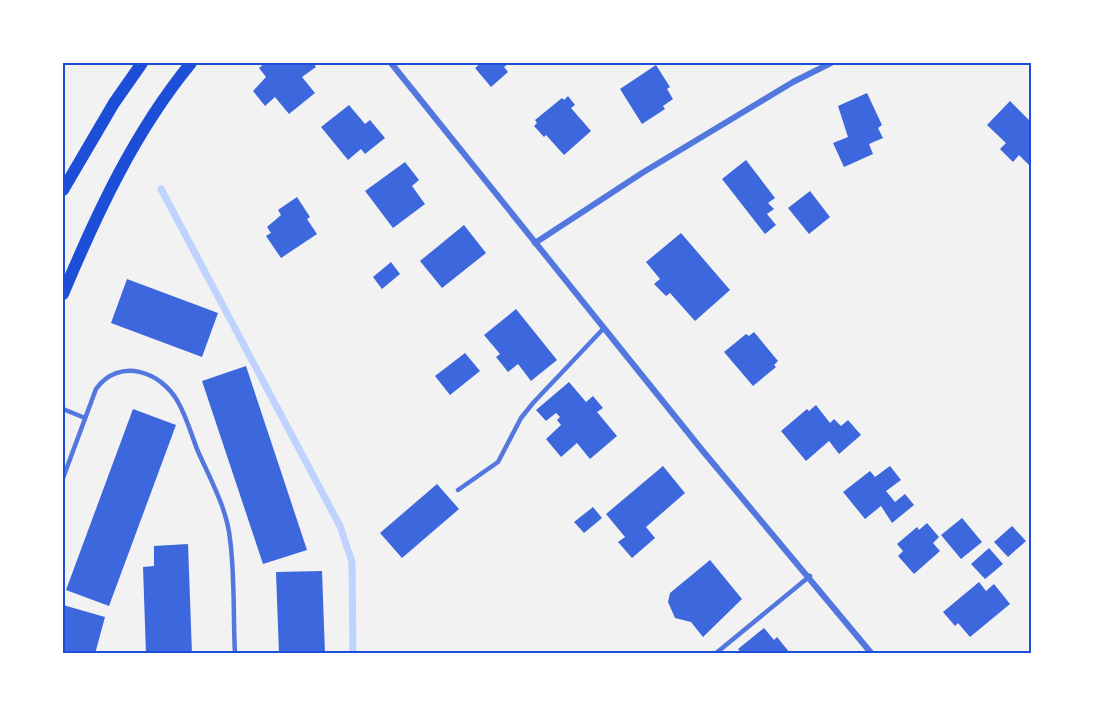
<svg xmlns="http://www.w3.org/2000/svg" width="1094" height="717" viewBox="0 0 1094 717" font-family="Helvetica,sans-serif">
	<rect width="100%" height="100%" fill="#f2f2f2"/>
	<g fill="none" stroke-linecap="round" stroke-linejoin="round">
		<path stroke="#bfd3fe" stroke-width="7" d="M161,189l179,337 12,36 1,92"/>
	</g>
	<g fill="#3d67dc">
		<path d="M265,63h48l3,4 -14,10 13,16 -26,21 -14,-17 -10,9 -12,-15 13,-14 -7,-9z"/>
		<path d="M481,63h28l-5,4 4,5 -17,15 -16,-19z"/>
		<path d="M656,65l14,22 -3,2 6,10 -10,7 2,3 -23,15 -22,-35z"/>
		<path d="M867,93l15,32 -4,3 5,10 -14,6 4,10 -29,13 -11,-24 15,-6 -10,-31z"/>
		<path d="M568,96l7,9 -4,3 20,23 -27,24 -18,-20 -2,2 -10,-11 3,-3 -2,-3 27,-22 2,2z"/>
		<path d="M1010,101l21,21v45l-12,-12 -6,7 -13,-13 6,-6 -19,-18z"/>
		<path d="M349,105l16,19 5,-4 15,18 -20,16 -4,-5 -13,11 -27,-33z"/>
		<path d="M746,160l29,38 -7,5 6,6 -7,5 9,11 -11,9 -43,-55z"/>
		<path d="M405,162l14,18 -7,6 13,18 -32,24 -28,-37z"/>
		<path d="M810,191l20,26 -21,17 -21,-26z"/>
		<path d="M297,197l13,20 -3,2 10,15 -36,24 -15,-22 5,-3 -4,-6 14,-12 -3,-5z"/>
		<path d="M464,225l22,28 -44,35 -22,-27z"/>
		<path d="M681,233l49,57 -35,31 -25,-28 -4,3 -12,-12 6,-5 -14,-17z"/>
		<path d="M391,262l9,12 -18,15 -9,-12z"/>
		<path d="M127,279l91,34 -16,44 -91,-34z"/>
		<path d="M516,309l41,51 -26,21 -13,-17 -10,8 -12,-15 4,-3 -16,-19z"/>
		<path d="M754,332l24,29 -4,4 2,2 -23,19 -29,-34 22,-18 3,2z"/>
		<path d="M465,353l15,18 -30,24 -15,-19z"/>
		<path d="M246,366l61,184 -44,14 -61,-183z"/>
		<path d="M569,382l17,20 7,-6 10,12 -6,4 20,24 -27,23 -13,-16 -16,14 -15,-18 15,-14 -4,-5 3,-3 -4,-4 -10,8 -10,-11z"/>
		<path d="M816,405l14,18 4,-4 7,7 7,-6 13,15 -22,19 -10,-13 -23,20 -25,-30 26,-22 2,2z"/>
		<path d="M133,409l43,16 -67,181 -43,-16z"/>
		<path d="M663,466l22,27 -39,34 9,11 -23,20 -14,-16 7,-5 -19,-23z"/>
		<path d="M890,466l11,14 -15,11 9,11 10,-8 9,11 -22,18 -11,-17 -16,13 -22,-27 27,-21 5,6z"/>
		<path d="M437,484l22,25 -57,49 -22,-25z"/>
		<path d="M593,507l9,11 -18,15 -10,-11z"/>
		<path d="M962,518l20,24 -21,17 -20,-24z"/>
		<path d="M927,523l12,14 -6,6 7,8 -26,23 -16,-18 5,-5 -6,-7 20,-17 2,3z"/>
		<path d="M1012,526l14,15 -18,16 -14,-15z"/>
		<path d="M188,544l4,110h-46l-3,-87 11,-1v-20z"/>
		<path d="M989,548l14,16 -18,15 -14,-15z"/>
		<path d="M710,560l32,39 -39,38 -12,-15 -16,-4 -7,-16 2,-9z"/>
		<path d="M322,571l3,83h-46l-3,-82z"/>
		<path d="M979,582l7,9 8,-7 16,20 -40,33 -12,-14 -3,3 -12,-14z"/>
		<path d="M63,605l42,12 -10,37h-32z"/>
		<path d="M764,628l10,12 3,-3 13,16 -48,1 -4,-5z"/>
	</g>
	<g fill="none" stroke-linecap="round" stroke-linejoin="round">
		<g stroke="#5277de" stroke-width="4.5">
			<path d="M63,409l22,9"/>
			<path d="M63,478l33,-89c23,-32 65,-18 82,13 8,14 13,31 19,47 12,28 30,59 33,90 5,38 3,77 5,115"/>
			<path d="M458,490l40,-28 23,-44 12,-15 71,-75"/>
			<path d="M715,654l95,-78"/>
		</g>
		<g stroke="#5277de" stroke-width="6">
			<path d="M391,63l311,387 170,204"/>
			<path d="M535,243l107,-70 151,-91 38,-19"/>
		</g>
		<g stroke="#1d4ed8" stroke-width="12">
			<path d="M63,190l51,-87 28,-40"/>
			<path d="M63,294c34,-81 72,-163 128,-231"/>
		</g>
	</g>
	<rect width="1094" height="717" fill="none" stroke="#ffffff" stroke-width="129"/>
	<rect x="64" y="64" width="966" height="588" fill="none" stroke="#1d4ed8" stroke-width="2"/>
</svg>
